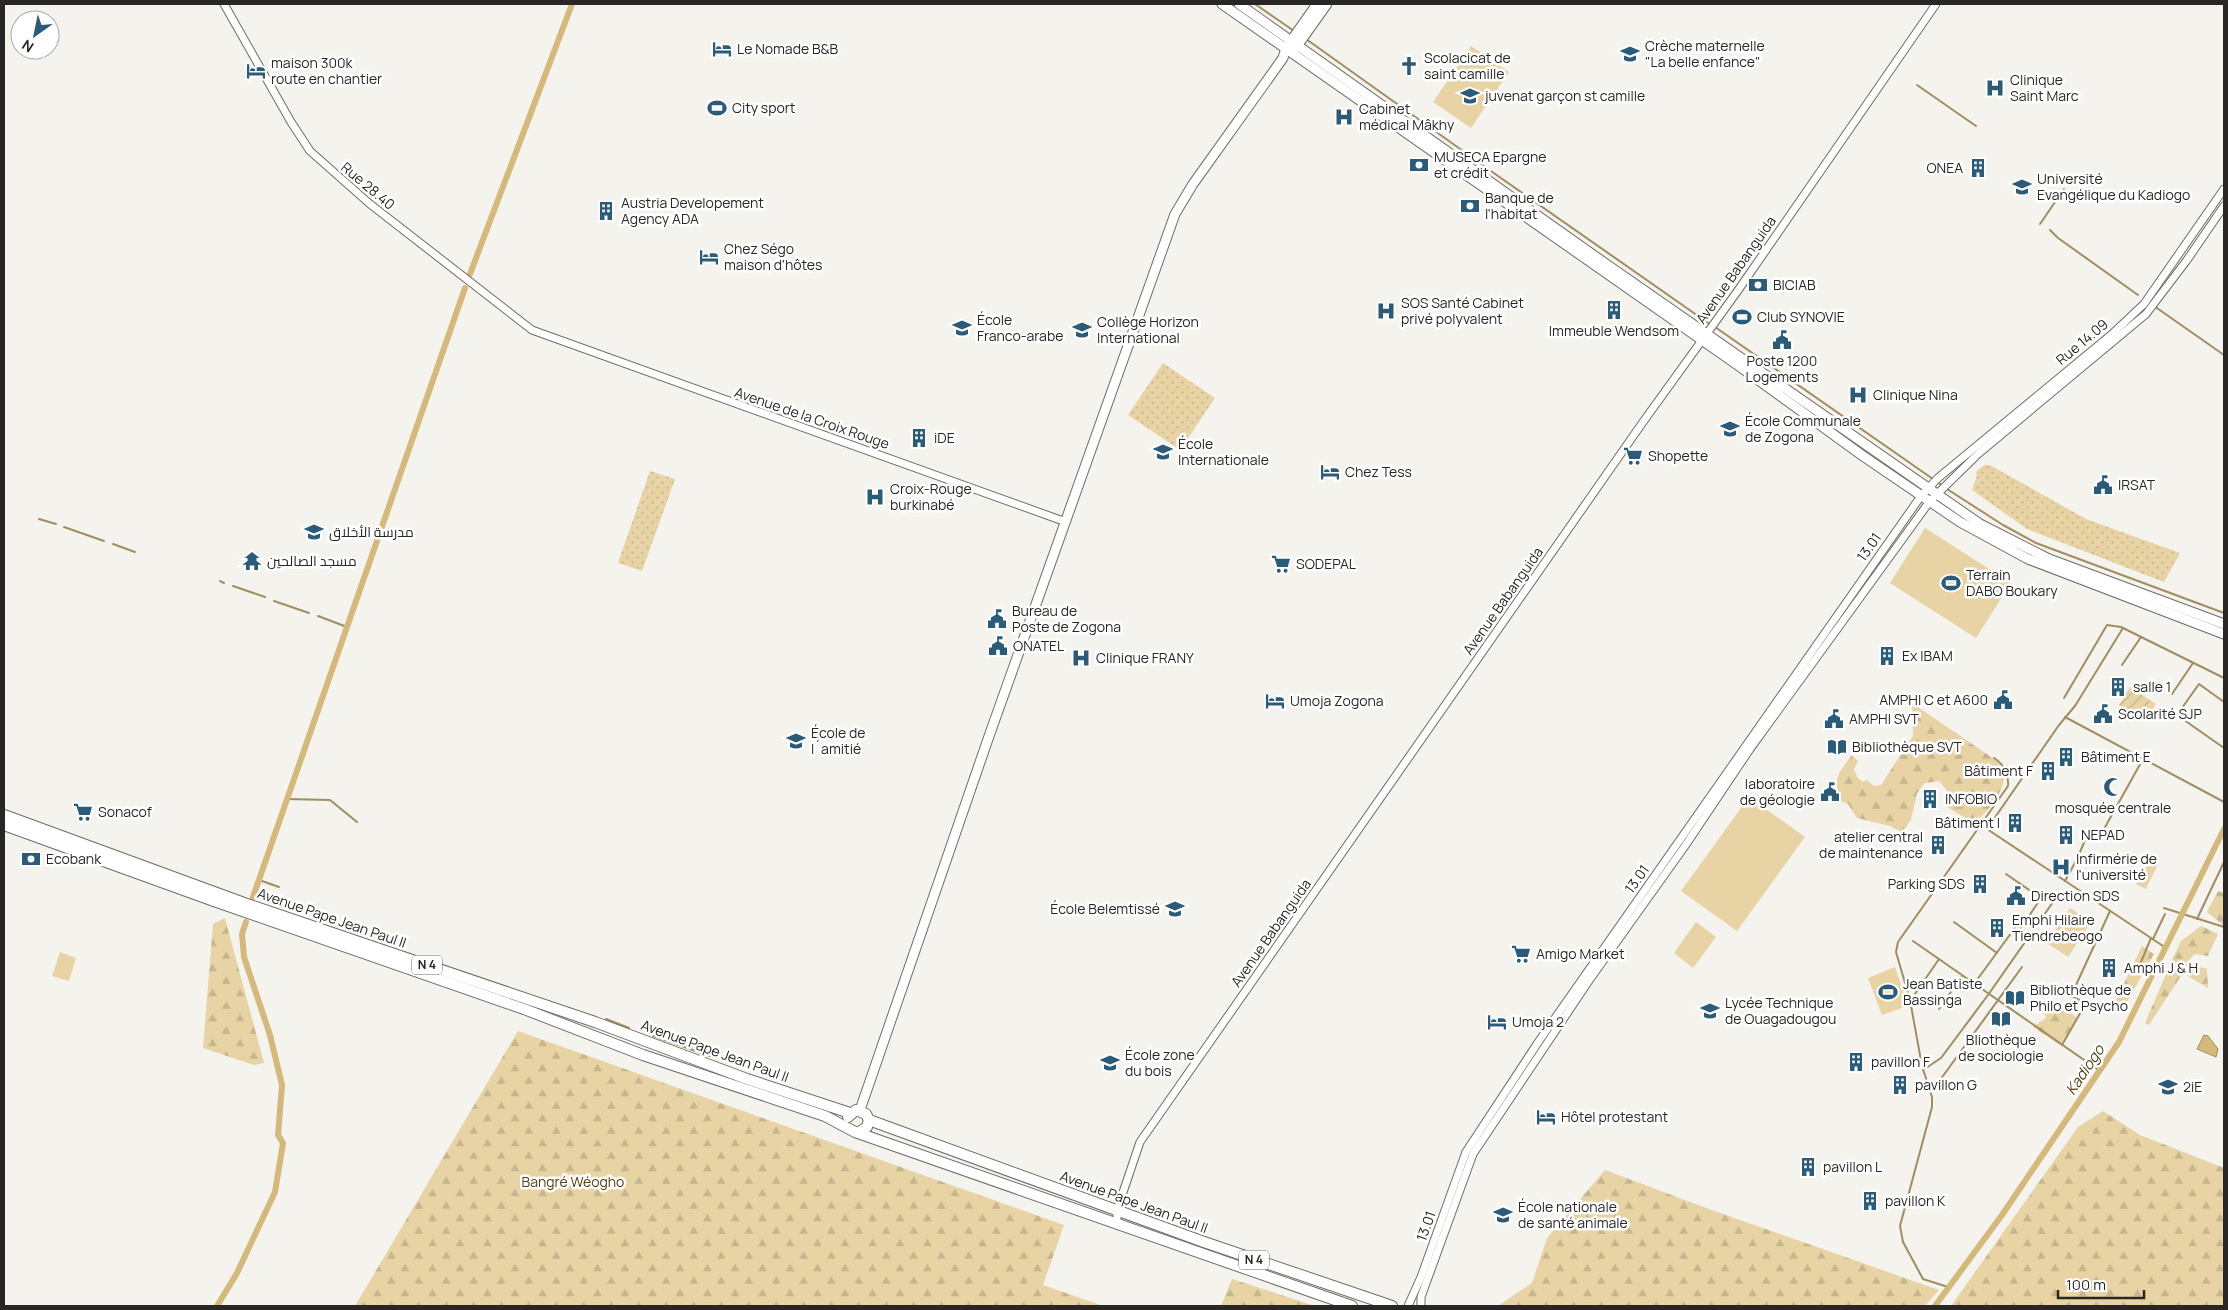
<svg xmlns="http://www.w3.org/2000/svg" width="2228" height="1310" viewBox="0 0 2228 1310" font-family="Manrope,Cairo,sans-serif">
	<defs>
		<pattern id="forest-firs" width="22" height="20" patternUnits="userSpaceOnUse" patternTransform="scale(1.25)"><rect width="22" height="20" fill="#e7d3a4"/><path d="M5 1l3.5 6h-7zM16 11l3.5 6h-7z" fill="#c6b58d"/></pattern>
		<pattern id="park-dots" width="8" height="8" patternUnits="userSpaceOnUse" patternTransform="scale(1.25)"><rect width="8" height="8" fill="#e7d3a4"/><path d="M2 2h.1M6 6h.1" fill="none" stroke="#c6b58d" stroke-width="1.8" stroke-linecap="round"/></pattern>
		<pattern id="garden-furrows" width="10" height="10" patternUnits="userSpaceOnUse" patternTransform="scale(1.25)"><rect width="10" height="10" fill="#e7d3a4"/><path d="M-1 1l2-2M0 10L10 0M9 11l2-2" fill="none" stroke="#c6b58d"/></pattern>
	</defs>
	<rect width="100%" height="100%" fill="#f5f3ee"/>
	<g fill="url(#forest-firs)">
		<path d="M1912,703l85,58 8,14c-3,20 -16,37 -32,48l-29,-18 4,-13 -9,-11 -14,2 -8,10 -6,27 -9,12 -12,-6 -33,-8 -9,-14 -8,-3c-7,-24 -2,-27 12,-46l6,6 -4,8 3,8 6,5 4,-2 7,6 7,-1 32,-49z"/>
		<path d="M2218,891l6,2v33l-17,-14z"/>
		<path d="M225,918l39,145 -10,2 -51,-17 10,-124z"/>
		<path d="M2201,926l17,8 -10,22 -13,-2 -9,9 21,6 1,19 -25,-15 -34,52 -4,-2 25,-58 11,7 -11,-8 11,-23z"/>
		<path d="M2142,946l12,8 -31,55 -9,-5z"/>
		<path d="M2050,1001l28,17 -18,27 -27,-18 14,-10 -4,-4z"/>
		<path d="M518,1031l546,194 -21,60 60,21h-748z"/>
		<path d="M2103,1111l37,24 84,33v138h-273l127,-179z"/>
		<path d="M1605,1170l101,38 233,82 -14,16h-427l34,-23 15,-45z"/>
		<path d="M1232,1279l83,27h-94z"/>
	</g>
	<g fill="url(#park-dots)">
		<path d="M1163,363l52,35 -35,52 -52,-35z"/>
		<path d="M1984,465h6l96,54 94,34 -16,29 -137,-53 -55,-39 5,-14 -1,-4z"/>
		<path d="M650,471l25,8 -33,92 -24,-8z"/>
	</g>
	<path fill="url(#garden-furrows)" d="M2130,687l26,17 -12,18 -25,-17z"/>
	<g fill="#e7d3a4">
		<path d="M1471,46l38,26 -38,56 -38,-26z"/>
		<path d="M1925,528l86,55 -35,55 -86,-55z"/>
		<path d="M1749,797l56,40 -68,94 -56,-40z"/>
		<path d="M2150,858l9,4 -13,27 -10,-5z"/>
		<path d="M2070,908l21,14 -23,35 -21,-14z"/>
		<path d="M1696,922l20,15 -23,31 -19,-15z"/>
		<path d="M60,952l16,6 -7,23 -17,-5z"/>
		<path d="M1895,967l13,39 -26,9 -14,-37z"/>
	</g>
	<path fill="#d4b97a" stroke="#a08d60" d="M2204,1035l4,1 10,13 -2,8 -19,-8z"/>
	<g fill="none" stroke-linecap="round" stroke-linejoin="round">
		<g stroke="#a08d60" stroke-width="2">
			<path d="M1255,4l39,27"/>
			<path d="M1306,39l192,137 213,149"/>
			<path d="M1917,85l59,41"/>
			<path d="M2040,224l24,-35"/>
			<path d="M2050,230l8,8 80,57"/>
			<path d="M2154,306l70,49"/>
			<path d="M1715,327l228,159"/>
			<path d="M1947,489l56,36 33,18 188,70"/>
			<path d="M39,519l17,5"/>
			<path d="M64,527l40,14"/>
			<path d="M113,544l22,8"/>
			<path d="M220,581l4,2"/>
			<path d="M233,586l32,11"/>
			<path d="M274,601l35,12"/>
			<path d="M318,616l29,11"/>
			<path d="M2123,628l-48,78 -16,19 -72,104 179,119"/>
			<path d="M2122,665l19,-28"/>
			<path d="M2172,694l21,-31"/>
			<path d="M2064,698l43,-73 14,2 103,51"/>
			<path d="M2224,702l-25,-18 -22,31 47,33"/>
			<path d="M2065,717l159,85"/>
			<path d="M287,799l43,1 27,22"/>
			<path d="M259,880l20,7"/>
			<path d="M2065,881l12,-22 9,-21h13l44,-79"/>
			<path d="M2164,908l60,19"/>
			<path d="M2197,919l27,-57"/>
			<path d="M1954,922l43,31"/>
			<path d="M2153,939l12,-25"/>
			<path d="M1913,941l187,130"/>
			<path d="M2136,974l15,-36"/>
			<path d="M1974,984l43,-59 4,3 20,-30 -35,-24"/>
			<path d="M1915,994l24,-35"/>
			<path d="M1939,1009l23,-33"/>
			<path d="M606,1019l23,9"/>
			<path d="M653,1036l57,20"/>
			<path d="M2062,1045l24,-42 -15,-7 39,-85"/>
			<path d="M1923,1070l18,-12 47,-63 65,-93 1,-5 -3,-5"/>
			<path d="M1935,1087l87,-120"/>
			<path d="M1948,1287l-25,-8 -20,-37 -3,-16 32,-119v-10l-10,-31 -12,-66 -14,-48 2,-10 110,-156c1,-11 -4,-22 -14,-28"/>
		</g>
		<g stroke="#d4b97a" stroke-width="6">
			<path d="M470,274l102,-270"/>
			<path d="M253,897l212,-609"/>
			<path d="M217,1306l20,-33 38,-81 8,-49 -5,-8 4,-50 -12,-50 -26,-78 -2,-23 4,-12"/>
			<path d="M1935,1306l67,-91 117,-173 105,-213"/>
		</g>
		<g stroke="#6e6c67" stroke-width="9">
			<g id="minor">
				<path d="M224,4l67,118 19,29 60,53 162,126 534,192"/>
				<path d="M1117,1225v-15l23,-68 503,-720 96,-133 197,-285"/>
				<path d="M1408,1306l13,-29 45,-125 73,-111 382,-545 17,-18 173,-143 33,-31 80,-115"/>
				<path d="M1421,1306v-9l52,-143 115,-172 97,-136 65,-97 180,-248 48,-47 168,-140 41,-54 37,-54"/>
			</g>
		</g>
		<g stroke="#6e6c67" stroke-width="11">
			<g id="major">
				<path d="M1222,4l517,362 124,90 97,66 68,37 196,75"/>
				<path d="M1239,4l367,260 374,260 69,35 175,65"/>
				<path d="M1295,49l32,-45"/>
				<path d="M860,1110l128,-371 187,-525 18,-30 90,-126 3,-10 31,-44"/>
			</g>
		</g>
		<g stroke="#6e6c67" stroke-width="12">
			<g id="highway">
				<path d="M4,815l240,88 351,119 152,57 103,34"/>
				<path d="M4,825l210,76 310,108 119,46 182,61 30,16 497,174"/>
				<path d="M848,1117l8,-7 10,4 3,6 -2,7 -8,5"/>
				<path d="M869,1120l335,122 188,64"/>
			</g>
		</g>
		<use href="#minor" stroke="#fff" stroke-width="7"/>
		<use href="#major" stroke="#fff" stroke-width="9"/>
		<use href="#highway" stroke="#fff" stroke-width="10"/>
	</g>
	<defs>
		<g id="hotel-bare" transform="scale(1.5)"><path d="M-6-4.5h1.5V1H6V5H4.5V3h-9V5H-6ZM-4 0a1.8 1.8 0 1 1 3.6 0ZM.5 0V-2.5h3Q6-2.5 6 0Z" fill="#2a5c79" stroke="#fff" stroke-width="2.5" paint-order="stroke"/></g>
		<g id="school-bare" transform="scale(1.5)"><path d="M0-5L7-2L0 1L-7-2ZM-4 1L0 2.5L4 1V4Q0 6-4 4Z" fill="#2a5c79" stroke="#fff" stroke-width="2.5" paint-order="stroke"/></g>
		<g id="church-bare" transform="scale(1.5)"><path d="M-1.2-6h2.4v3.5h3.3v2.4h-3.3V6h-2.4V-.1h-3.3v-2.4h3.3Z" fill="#2a5c79" stroke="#fff" stroke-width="2.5" paint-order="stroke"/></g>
		<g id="hospital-bare" transform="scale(1.5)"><path d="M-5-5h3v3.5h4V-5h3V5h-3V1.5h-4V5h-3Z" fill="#2a5c79" stroke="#fff" stroke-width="2.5" paint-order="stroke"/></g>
		<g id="stadium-bare" transform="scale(1.5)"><path d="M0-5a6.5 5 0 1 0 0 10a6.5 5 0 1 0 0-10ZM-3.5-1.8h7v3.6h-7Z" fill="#2a5c79" stroke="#fff" stroke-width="2.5" paint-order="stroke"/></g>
		<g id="bank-bare" transform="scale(1.5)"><path d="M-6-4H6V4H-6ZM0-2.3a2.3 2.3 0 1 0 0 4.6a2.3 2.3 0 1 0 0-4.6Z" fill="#2a5c79" stroke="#fff" stroke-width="2.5" paint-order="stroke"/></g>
		<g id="building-bare" transform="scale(1.5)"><path d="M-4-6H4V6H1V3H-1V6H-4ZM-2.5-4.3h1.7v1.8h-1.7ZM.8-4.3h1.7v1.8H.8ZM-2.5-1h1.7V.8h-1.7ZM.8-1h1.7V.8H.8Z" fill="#2a5c79" stroke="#fff" stroke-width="2.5" paint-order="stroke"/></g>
		<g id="university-bare" transform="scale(1.5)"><path d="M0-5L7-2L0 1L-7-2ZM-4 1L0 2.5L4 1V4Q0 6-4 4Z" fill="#2a5c79" stroke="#fff" stroke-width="2.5" paint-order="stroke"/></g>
		<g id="civic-bare" transform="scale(1.5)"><path d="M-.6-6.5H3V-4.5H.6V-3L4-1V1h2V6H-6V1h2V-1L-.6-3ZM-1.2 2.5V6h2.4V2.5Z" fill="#2a5c79" stroke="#fff" stroke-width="2.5" paint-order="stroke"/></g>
		<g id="supermarket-bare" transform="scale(1.5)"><path d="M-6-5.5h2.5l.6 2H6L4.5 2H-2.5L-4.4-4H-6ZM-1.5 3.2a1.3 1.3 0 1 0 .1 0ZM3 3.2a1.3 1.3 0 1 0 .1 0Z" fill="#2a5c79" stroke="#fff" stroke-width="2.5" paint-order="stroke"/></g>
		<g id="temple-bare" transform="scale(1.5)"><path d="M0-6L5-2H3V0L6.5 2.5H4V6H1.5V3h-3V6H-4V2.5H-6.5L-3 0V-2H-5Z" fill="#2a5c79" stroke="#fff" stroke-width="2.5" paint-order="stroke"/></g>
		<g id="library-bare" transform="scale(1.5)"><path d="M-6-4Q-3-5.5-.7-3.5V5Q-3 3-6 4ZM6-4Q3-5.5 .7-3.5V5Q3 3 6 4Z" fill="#2a5c79" stroke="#fff" stroke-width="2.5" paint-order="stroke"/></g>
		<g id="mosque-bare" transform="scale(1.5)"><path d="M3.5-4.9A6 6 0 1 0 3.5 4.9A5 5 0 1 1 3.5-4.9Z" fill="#2a5c79" stroke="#fff" stroke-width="2.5" paint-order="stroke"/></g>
	</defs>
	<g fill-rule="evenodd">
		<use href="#hotel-bare" x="722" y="49"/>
		<use href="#school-bare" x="1630" y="54"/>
		<use href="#church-bare" x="1409" y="66"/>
		<use href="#hotel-bare" x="256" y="71"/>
		<use href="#hospital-bare" x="1995" y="88"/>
		<use href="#school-bare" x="1470" y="96"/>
		<use href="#stadium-bare" x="717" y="108"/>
		<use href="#hospital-bare" x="1344" y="117"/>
		<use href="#bank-bare" x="1419" y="165"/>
		<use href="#building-bare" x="1978" y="168"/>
		<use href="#university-bare" x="2022" y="187"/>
		<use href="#bank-bare" x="1470" y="206"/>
		<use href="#building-bare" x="606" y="211"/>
		<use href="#hotel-bare" x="709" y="257"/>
		<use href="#bank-bare" x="1758" y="285"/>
		<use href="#building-bare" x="1614" y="310"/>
		<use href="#hospital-bare" x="1386" y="311"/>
		<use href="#stadium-bare" x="1742" y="317"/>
		<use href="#school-bare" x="962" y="328"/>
		<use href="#school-bare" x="1082" y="330"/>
		<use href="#civic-bare" x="1782" y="340"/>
		<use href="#hospital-bare" x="1858" y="395"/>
		<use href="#school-bare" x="1730" y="429"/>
		<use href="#building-bare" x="919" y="438"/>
		<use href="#school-bare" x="1163" y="452"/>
		<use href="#supermarket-bare" x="1633" y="456"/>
		<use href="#hotel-bare" x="1330" y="472"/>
		<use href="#civic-bare" x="2103" y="485"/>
		<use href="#hospital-bare" x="875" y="497"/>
		<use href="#school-bare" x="314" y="532"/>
		<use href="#temple-bare" x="252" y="561"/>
		<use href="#supermarket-bare" x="1281" y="564"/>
		<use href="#stadium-bare" x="1951" y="583"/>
		<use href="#civic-bare" x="997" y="619"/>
		<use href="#civic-bare" x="998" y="646"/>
		<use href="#building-bare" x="1887" y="656"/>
		<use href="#hospital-bare" x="1081" y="658"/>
		<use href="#building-bare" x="2118" y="687"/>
		<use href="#civic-bare" x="2003" y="700"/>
		<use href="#hotel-bare" x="1275" y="701"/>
		<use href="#civic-bare" x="2103" y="714"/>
		<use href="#civic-bare" x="1834" y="719"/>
		<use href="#school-bare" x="796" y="741"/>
		<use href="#library-bare" x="1837" y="747"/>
		<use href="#building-bare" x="2066" y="757"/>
		<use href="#building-bare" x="2048" y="771"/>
		<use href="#mosque-bare" x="2113" y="787"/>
		<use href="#civic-bare" x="1830" y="792"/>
		<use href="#building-bare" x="1930" y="799"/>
		<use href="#supermarket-bare" x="83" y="812"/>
		<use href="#building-bare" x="2015" y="823"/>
		<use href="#building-bare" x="2066" y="835"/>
		<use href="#building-bare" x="1938" y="845"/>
		<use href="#bank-bare" x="31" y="859"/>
		<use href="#hospital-bare" x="2061" y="867"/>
		<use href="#building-bare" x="1980" y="884"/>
		<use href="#civic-bare" x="2016" y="896"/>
		<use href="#school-bare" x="1175" y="909"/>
		<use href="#building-bare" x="1997" y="928"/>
		<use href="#supermarket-bare" x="1521" y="954"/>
		<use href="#building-bare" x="2109" y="968"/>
		<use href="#stadium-bare" x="1888" y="992"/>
		<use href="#library-bare" x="2015" y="998"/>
		<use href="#school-bare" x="1710" y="1011"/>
		<use href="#library-bare" x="2001" y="1019"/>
		<use href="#hotel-bare" x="1497" y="1022"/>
		<use href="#building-bare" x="1856" y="1062"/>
		<use href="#school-bare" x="1110" y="1063"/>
		<use href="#building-bare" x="1900" y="1085"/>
		<use href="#university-bare" x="2168" y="1087"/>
		<use href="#hotel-bare" x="1546" y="1117"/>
		<use href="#building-bare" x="1808" y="1167"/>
		<use href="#building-bare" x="1870" y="1201"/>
		<use href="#school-bare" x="1503" y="1215"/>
	</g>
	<g text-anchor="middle" stroke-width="5" stroke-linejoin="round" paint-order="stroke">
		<g fill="#fff" stroke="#686866" stroke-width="1">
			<rect x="412" y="955.5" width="30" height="19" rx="4"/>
			<rect x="1239" y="1250.5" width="30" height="19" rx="4"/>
		</g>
		<g font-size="12" font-weight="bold" fill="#282725">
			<text x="427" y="969">N 4</text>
			<text x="1254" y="1264">N 4</text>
		</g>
		<g font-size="14" fill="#282725" stroke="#fff" text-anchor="start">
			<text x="1645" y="51">Crèche maternelle<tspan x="1645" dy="16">"La belle enfance"</tspan></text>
			<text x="737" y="54">Le Nomade B&amp;B</text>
			<text x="1424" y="63">Scolacicat de<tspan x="1424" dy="16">saint camille</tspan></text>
			<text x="271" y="68">maison 300k<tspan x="271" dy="16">route en chantier</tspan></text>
			<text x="2010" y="85">Clinique<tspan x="2010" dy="16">Saint Marc</tspan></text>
			<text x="1485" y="101">juvenat garçon st camille</text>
			<text x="732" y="113">City sport</text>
			<text x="1359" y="114">Cabinet<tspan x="1359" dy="16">médical Mâkhy</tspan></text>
			<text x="1434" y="162">MUSECA Epargne<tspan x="1434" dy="16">et crédit</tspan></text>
			<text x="1963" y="173" text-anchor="end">ONEA</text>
			<text x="2037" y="184">Université<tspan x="2037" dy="16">Evangélique du Kadiogo</tspan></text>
			<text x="1485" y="203">Banque de<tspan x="1485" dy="16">l'habitat</tspan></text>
			<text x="621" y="208">Austria Developement<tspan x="621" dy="16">Agency ADA</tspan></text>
			<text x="724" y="254">Chez Ségo<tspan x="724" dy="16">maison d'hôtes</tspan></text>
			<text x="1773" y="290">BICIAB</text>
			<text x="1401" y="308">SOS Santé Cabinet<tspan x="1401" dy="16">privé polyvalent</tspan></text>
			<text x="1757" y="322">Club SYNOVIE</text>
			<text x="977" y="325">École<tspan x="977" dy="16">Franco-arabe</tspan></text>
			<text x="1097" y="327">Collège Horizon<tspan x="1097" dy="16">International</tspan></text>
			<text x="1614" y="336" text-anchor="middle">Immeuble Wendsom</text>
			<text x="1782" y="366" text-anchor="middle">Poste 1200<tspan x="1782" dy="16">Logements</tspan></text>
			<text x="1873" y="400">Clinique Nina</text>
			<text x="1745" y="426">École Communale<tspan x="1745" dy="16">de Zogona</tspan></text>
			<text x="934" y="443">iDE</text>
			<text x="1178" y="449">École<tspan x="1178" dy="16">Internationale</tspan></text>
			<text x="1648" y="461">Shopette</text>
			<text x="1345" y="477">Chez Tess</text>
			<text x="2118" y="490">IRSAT</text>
			<text x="890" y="494">Croix-Rouge<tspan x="890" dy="16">burkinabé</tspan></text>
			<text x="329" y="537">مدرسة الأخلاق</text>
			<text x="267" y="566">مسجد الصالحين</text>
			<text x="1296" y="569">SODEPAL</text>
			<text x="1966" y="580">Terrain<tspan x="1966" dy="16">DABO Boukary</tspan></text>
			<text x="1012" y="616">Bureau de<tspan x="1012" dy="16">Poste de Zogona</tspan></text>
			<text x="1013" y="651">ONATEL</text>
			<text x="1902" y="661">Ex IBAM</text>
			<text x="1096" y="663">Clinique FRANY</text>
			<text x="2133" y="692">salle 1</text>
			<text x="1988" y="705" text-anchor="end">AMPHI C et A600</text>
			<text x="1290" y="706">Umoja Zogona</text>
			<text x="2118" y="719">Scolarité SJP</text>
			<text x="1849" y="724">AMPHI SVT</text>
			<text x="811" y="738">École de<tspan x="811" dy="16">l´amitié</tspan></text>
			<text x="1852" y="752">Bibliothèque SVT</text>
			<text x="2081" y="762">Bâtiment E</text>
			<text x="2033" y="776" text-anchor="end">Bâtiment F</text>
			<text x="1815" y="789" text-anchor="end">laboratoire<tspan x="1815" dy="16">de géologie</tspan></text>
			<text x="1945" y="804">INFOBIO</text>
			<text x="2113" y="813" text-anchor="middle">mosquée centrale</text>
			<text x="98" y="817">Sonacof</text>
			<text x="2000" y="828" text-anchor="end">Bâtiment I</text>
			<text x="2081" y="840">NEPAD</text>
			<text x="1923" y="842" text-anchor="end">atelier central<tspan x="1923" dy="16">de maintenance</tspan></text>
			<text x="46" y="864">Ecobank</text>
			<text x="2076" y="864">Infirmérie de<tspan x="2076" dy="16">l'université</tspan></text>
			<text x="1965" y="889" text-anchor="end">Parking SDS</text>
			<text x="2031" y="901">Direction SDS</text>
			<text x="1160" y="914" text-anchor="end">École Belemtissé</text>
			<text x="2012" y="925">Emphi Hilaire<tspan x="2012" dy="16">Tiendrebeogo</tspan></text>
			<text x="1536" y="959">Amigo Market</text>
			<text x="2124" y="973">Amphi J &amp; H</text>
			<text x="1903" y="989">Jean Batiste<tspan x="1903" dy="16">Bassinga</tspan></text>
			<text x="2030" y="995">Bibliothèque de<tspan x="2030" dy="16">Philo et Psycho</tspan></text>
			<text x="1725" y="1008">Lycée Technique<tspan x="1725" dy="16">de Ouagadougou</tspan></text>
			<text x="1512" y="1027">Umoja 2</text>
			<text x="2001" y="1045" text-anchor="middle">Bliothèque<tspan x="2001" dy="16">de sociologie</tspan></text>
			<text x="1125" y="1060">École zone<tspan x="1125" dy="16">du bois</tspan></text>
			<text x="1871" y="1067">pavillon F</text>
			<text x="1915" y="1090">pavillon G</text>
			<text x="2183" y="1092">2iE</text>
			<text x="1561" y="1122">Hôtel protestant</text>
			<text x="1823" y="1172">pavillon L</text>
			<text x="1885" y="1206">pavillon K</text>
			<text x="1518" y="1212">École nationale<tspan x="1518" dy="16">de santé animale</tspan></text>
		</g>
		<g font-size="14" fill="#282725" stroke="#fff">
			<text transform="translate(368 186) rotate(40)" y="5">Rue 28.40</text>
			<text transform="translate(1736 270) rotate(-55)" y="5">Avenue Babanguida</text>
			<text transform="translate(2082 342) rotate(-40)" y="5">Rue 14.09</text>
			<text transform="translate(812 418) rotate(19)" y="5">Avenue de la Croix Rouge</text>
			<text transform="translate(1869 547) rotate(-55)" y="5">13.01</text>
			<text transform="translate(1503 601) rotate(-55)" y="5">Avenue Babanguida</text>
			<text transform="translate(1637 879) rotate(-54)" y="5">13.01</text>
			<text transform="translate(332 918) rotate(19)" y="5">Avenue Pape Jean Paul II</text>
			<text transform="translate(1271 933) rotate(-55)" y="5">Avenue Babanguida</text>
			<text transform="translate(715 1051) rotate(20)" y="5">Avenue Pape Jean Paul II</text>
			<text transform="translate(1134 1202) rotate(20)" y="5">Avenue Pape Jean Paul II</text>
			<text transform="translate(1426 1226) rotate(-70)" y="5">13.01</text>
		</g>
		<g font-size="14" fill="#54410f" stroke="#fff">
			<text x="573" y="1187">Bangré Wéogho</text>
		</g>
		<g font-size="15" font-style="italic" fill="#513f0b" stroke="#fff">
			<text transform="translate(2085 1070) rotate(-56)" y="5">Kadiogo</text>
		</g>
	</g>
	<rect width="2228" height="1310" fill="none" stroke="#282725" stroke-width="10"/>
	<g transform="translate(35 35) rotate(213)"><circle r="24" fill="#ffffff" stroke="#a9a9a8"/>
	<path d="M0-4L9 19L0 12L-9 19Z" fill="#2a5c79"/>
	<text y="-8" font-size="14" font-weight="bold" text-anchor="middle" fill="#282725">N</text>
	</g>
	<path d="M2058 1290v8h86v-8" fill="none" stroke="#282725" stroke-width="2.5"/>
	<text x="2066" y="1290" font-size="15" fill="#282725" stroke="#ffffff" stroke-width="4" paint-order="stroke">100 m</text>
</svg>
